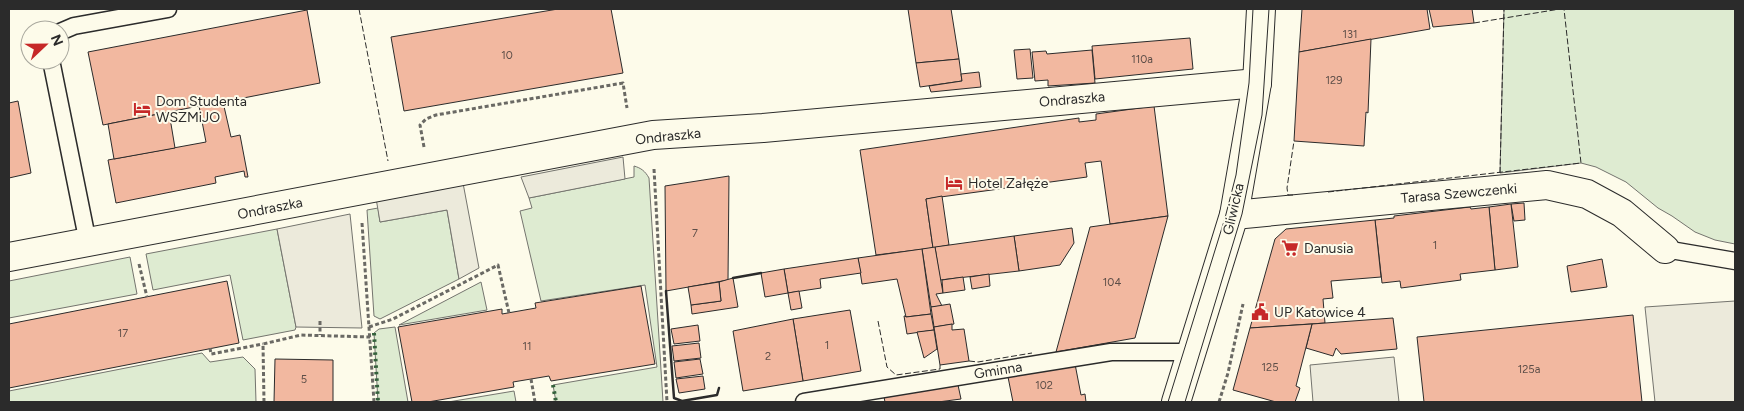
<svg xmlns="http://www.w3.org/2000/svg" width="1744" height="411" viewBox="0 0 1744 411" font-family="Figtree,sans-serif">
	<rect width="100%" height="100%" fill="#fdfbea"/>
	<g fill="#deebd1" stroke="#74746e">
		<path d="M1504,9h231v235l-20,-4 -20,-8 -23,-16 -14,-8 -32,-26 -30,-15 -15,-4 -81,10z"/>
		<path d="M634,166c7,2 11,5 15,12l14,224h-107l-3,-17 104,-18 -12,-82 -104,16 -21,-90 12,-3 -3,-10 105,-21z"/>
		<path d="M378,208l2,14 67,-12 12,69 -79,40 -6,-3 -7,-106z"/>
		<path d="M277,229l19,98 -1,3 -52,10 -13,-65 -77,15 -7,-36z"/>
		<path d="M130,257l7,37 -128,24v-37z"/>
		<path d="M481,282l6,28 -88,15z"/>
		<path d="M395,327l13,75h-30l-4,-69 5,-4z"/>
		<path d="M202,353l8,9 33,-5 12,12 1,33h-247v-11z"/>
		<path d="M514,391l2,11h-68z"/>
	</g>
	<g fill="#eceadb" stroke="#74746e">
		<path d="M623,157l2,22 -96,19 -8,-21z"/>
		<path d="M463,183l16,85 -20,11 -12,-69 -67,12 -4,-24z"/>
		<path d="M350,214l12,114 -66,-1 -19,-98z"/>
		<path d="M1735,301v101h-80l-10,-95z"/>
		<path d="M1394,357l5,45h-86l-3,-37z"/>
	</g>
	<g fill="#f2b8a0" stroke="#2b2b2b">
		<path d="M558,9h53l12,64 -219,38 -13,-74z"/>
		<path d="M908,9h43l8,50 -43,4z"/>
		<path d="M1302,9h125l3,20 -131,23z"/>
		<path d="M1429,9h43l2,14 -41,4z"/>
		<path d="M307,10l13,73 -97,19 8,35 9,-2 8,42h-3l-1,-6 -29,6 1,6 -100,20 -8,-43 98,-18 -7,-36 -96,19 -15,-73z"/>
		<path d="M1190,38l3,31 -98,10 -3,-33z"/>
		<path d="M1371,39l-3,74 -2,-1 -2,34 -70,-5 5,-89z"/>
		<path d="M1030,49l3,29 -16,1 -3,-29z"/>
		<path d="M1092,50l3,33 -47,3v-6l-13,1 -3,-29 14,-1 1,3z"/>
		<path d="M959,59l3,22 -42,6 -4,-24z"/>
		<path d="M979,72l2,15 -50,5 -2,-6 33,-5 -1,-7z"/>
		<path d="M18,101l13,72 -22,5v-75z"/>
		<path d="M1154,106l14,110 -58,8 -9,-63 -16,2 2,14 -161,22 7,49 -57,7 -16,-105 219,-32v4l17,-2v-6z"/>
		<path d="M169,112l6,36 -61,11 -6,-35z"/>
		<path d="M729,176l-1,104 -62,11 -1,-105z"/>
		<path d="M942,196l7,49 -16,3 -7,-49z"/>
		<path d="M1524,203l1,17 -11,1 -3,-17z"/>
		<path d="M1511,204l7,63 -23,3 -6,-63z"/>
		<path d="M1470,207l1,2 18,-2 6,63 -35,4 1,6 -60,8 -1,-7 -18,2 -7,-63 19,-2v-2z"/>
		<path d="M1168,216l-33,122 -79,14 34,-125z"/>
		<path d="M1375,220l6,57 -50,4 2,17 -10,1 2,24 -75,5 25,-89 11,-10z"/>
		<path d="M1072,228l2,15 -14,22 -41,6 -5,-35z"/>
		<path d="M1014,236l5,35 -79,9 -5,-33z"/>
		<path d="M935,247l8,46 -7,1 6,12 -11,1 -9,-58z"/>
		<path d="M922,249l9,65 -25,3 -9,-38 -35,5 -4,-26z"/>
		<path d="M858,258l3,15 -41,6 1,9 -33,5 -4,-24z"/>
		<path d="M1602,259l5,28 -36,5 -4,-26z"/>
		<path d="M784,269l4,24 -23,4 -4,-24z"/>
		<path d="M989,274l1,12 -18,3 -2,-12z"/>
		<path d="M963,277l2,13 -22,3 -1,-13z"/>
		<path d="M733,278l5,29 -46,7 -1,-9 30,-4 -2,-19z"/>
		<path d="M227,281l12,62 -230,45v-64z"/>
		<path d="M719,282l2,19 -30,4 -3,-18z"/>
		<path d="M641,286l14,78 -104,17 -2,-5 -36,6 1,5 -86,15h-16l-14,-75 104,-18v5l34,-6 -1,-5z"/>
		<path d="M799,291l3,17 -11,2 -3,-17z"/>
		<path d="M950,304l4,20 -20,3 -3,-20z"/>
		<path d="M850,310l11,61 -58,10 -10,-62z"/>
		<path d="M931,314l3,16 -27,4 -3,-18h1l1,1z"/>
		<path d="M1633,315l9,87h-218l-7,-65z"/>
		<path d="M1393,318l4,31 -56,5 -5,-6 -3,8 -27,-8 6,-24z"/>
		<path d="M793,319l10,62 -60,10 -10,-60z"/>
		<path d="M952,324v6l12,-1 5,32 -29,4 -6,-38z"/>
		<path d="M1312,324l-16,62 4,2 -5,14h-19l-43,-12 17,-62z"/>
		<path d="M698,325l2,16 -26,3 -3,-15z"/>
		<path d="M934,330l3,19 -13,9 -7,-26z"/>
		<path d="M699,343l2,15 -27,3 -2,-15z"/>
		<path d="M275,359l58,1v42h-59z"/>
		<path d="M700,359l3,15 -27,4 -2,-16z"/>
		<path d="M1075,364l6,31 4,-1 1,8h-73l-5,-25z"/>
		<path d="M703,376l2,13 -26,4 -3,-14z"/>
		<path d="M958,385l3,14 -23,3h-53l-1,-5z"/>
	</g>
	<g fill="none" stroke-linecap="round" stroke-linejoin="round">
		<g stroke="#2b2b2b" stroke-width="19">
			<g id="lane">
				<path d="M60,32l14,-6 94,-17"/>
				<path d="M51,60l37,183"/>
				<path d="M1665,249l70,12"/>
				<path d="M804,402l307,-50h82"/>
			</g>
		</g>
		<g stroke="#2b2b2b" stroke-width="30">
			<g id="street">
				<path d="M1234,215l313,-30 40,9 35,19 43,36"/>
				<path d="M9,257l644,-122 110,-7 494,-45"/>
			</g>
		</g>
		<g stroke="#2b2b2b" stroke-width="30">
			<path id="secondary" d="M1176,402l58,-187 23,-132 4,-74"/>
		</g>
		<g stroke="#6a6964" stroke-width="3" stroke-dasharray="4 2.5" stroke-linecap="butt">
			<path d="M424,147l-4,-22 6,-6 10,-4 187,-32 4,25"/>
			<path d="M654,169l13,233"/>
			<path d="M362,223l12,179"/>
			<path d="M139,264l8,33"/>
			<path d="M320,321v14"/>
			<path d="M369,327l24,-8 105,-54 11,48"/>
			<path d="M210,348l1,6 52,-10"/>
			<path d="M531,379l4,23"/>
			<path d="M264,402l-1,-58 38,-9 69,2"/>
			<path d="M1219,402l9,-29 15,-69"/>
		</g>
		<use href="#lane" stroke="#fdfbea" stroke-width="16"/>
		<use href="#street" stroke="#fdfbea" stroke-width="28"/>
		<use href="#secondary" stroke="#fdfbea" stroke-width="28"/>
		<g stroke="#2b2b2b" stroke-width="1">
			<path d="M1168,402l57,-184 11,-43 13,-92 4,-74"/>
			<path d="M1185,402l57,-188 20,-99 7,-106"/>
		</g>
		<g stroke="#34623c" stroke-width="4" stroke-dasharray="2.5 4" stroke-linecap="butt">
			<path d="M374,333l4,69"/>
			<path d="M553,385l3,17"/>
		</g>
		<g stroke="#2b2b2b" stroke-width="1" stroke-dasharray="6 2.5" stroke-linecap="butt">
			<path d="M359,9l29,152"/>
			<path d="M1474,23l86,-14"/>
			<path d="M1500,173l4,-164"/>
			<path d="M1328,192l253,-29 -17,-154"/>
			<path d="M1293,195h-5l-1,-7 7,-47"/>
			<path d="M878,321l9,46 9,8 44,-6v-4"/>
			<path d="M969,361l9,1 54,-9"/>
		</g>
		<g stroke="#2b2b2b" stroke-width="2.5">
			<path d="M733,278l28,-5"/>
			<path d="M666,291l8,107 8,3 35,-6 2,-7"/>
		</g>
	</g>
	<defs>
		<g id="hotel-bare" transform="scale(1.35)"><path d="M-6-4.5h1.5V1H6V5H4.5V3h-9V5H-6ZM-4 0a1.8 1.8 0 1 1 3.6 0ZM.5 0V-2.5h3Q6-2.5 6 0Z" fill="#c62828" stroke="#fdfbea" stroke-width="2.5" paint-order="stroke"/></g>
		<g id="supermarket-bare" transform="scale(1.35)"><path d="M-6-5.5h2.5l.6 2H6L4.5 2H-2.5L-4.4-4H-6ZM-1.5 3.2a1.3 1.3 0 1 0 .1 0ZM3 3.2a1.3 1.3 0 1 0 .1 0Z" fill="#c62828" stroke="#fdfbea" stroke-width="2.5" paint-order="stroke"/></g>
		<g id="civic-bare" transform="scale(1.35)"><path d="M-.6-6.5H3V-4.5H.6V-3L4-1V1h2V6H-6V1h2V-1L-.6-3ZM-1.2 2.5V6h2.4V2.5Z" fill="#c62828" stroke="#fdfbea" stroke-width="2.5" paint-order="stroke"/></g>
	</defs>
	<g fill-rule="evenodd">
		<use href="#hotel-bare" x="142" y="109"/>
		<use href="#hotel-bare" x="954" y="183"/>
		<use href="#supermarket-bare" x="1290" y="248"/>
		<use href="#civic-bare" x="1260" y="312"/>
	</g>
	<g text-anchor="middle" stroke-width="4" stroke-linejoin="round" paint-order="stroke">
		<g font-size="11" fill="#5d4e48">
			<text x="1350" y="38">131</text>
			<text x="507" y="59">10</text>
			<text x="1142" y="63">110a</text>
			<text x="1334" y="84">129</text>
			<text x="695" y="237">7</text>
			<text x="1435" y="249">1</text>
			<text x="1112" y="286">104</text>
			<text x="123" y="337">17</text>
			<text x="827" y="349">1</text>
			<text x="527" y="350">11</text>
			<text x="768" y="360">2</text>
			<text x="1270" y="371">125</text>
			<text x="1529" y="373">125a</text>
			<text x="304" y="383">5</text>
			<text x="1044" y="389">102</text>
		</g>
		<g font-size="14" fill="#2b2b2b" stroke="#fdfbea">
			<text transform="translate(1072 99) rotate(-5)" y="5">Ondraszka</text>
			<text transform="translate(668 136) rotate(-6)" y="5">Ondraszka</text>
			<text transform="translate(1459 193) rotate(-5)" y="5">Tarasa Szewczenki</text>
			<text transform="translate(270 208) rotate(-11)" y="5">Ondraszka</text>
			<text transform="translate(1233 209) rotate(-77)" y="5">Gliwicka</text>
			<text transform="translate(998 370) rotate(-9)" y="5">Gminna</text>
		</g>
		<g font-size="14" fill="#2b2b2b" stroke="#fdfbea" text-anchor="start">
			<text x="156" y="106">Dom Studenta<tspan x="156" dy="16">WSZMiJO</tspan></text>
			<text x="968" y="188">Hotel Załęże</text>
			<text x="1304" y="253">Danusia</text>
			<text x="1274" y="317">UP Katowice 4</text>
		</g>
	</g>
	<rect width="1744" height="411" fill="none" stroke="#2b2b2b" stroke-width="20"/>
	<g transform="translate(45 45) rotate(68)"><circle r="24" fill="#fdfbea" stroke="#a9a89e"/>
	<path d="M0-4L9 19L0 12L-9 19Z" fill="#c62828"/>
	<text y="-8" font-size="14" font-weight="bold" text-anchor="middle" fill="#2b2b2b">N</text>
	</g>
</svg>
